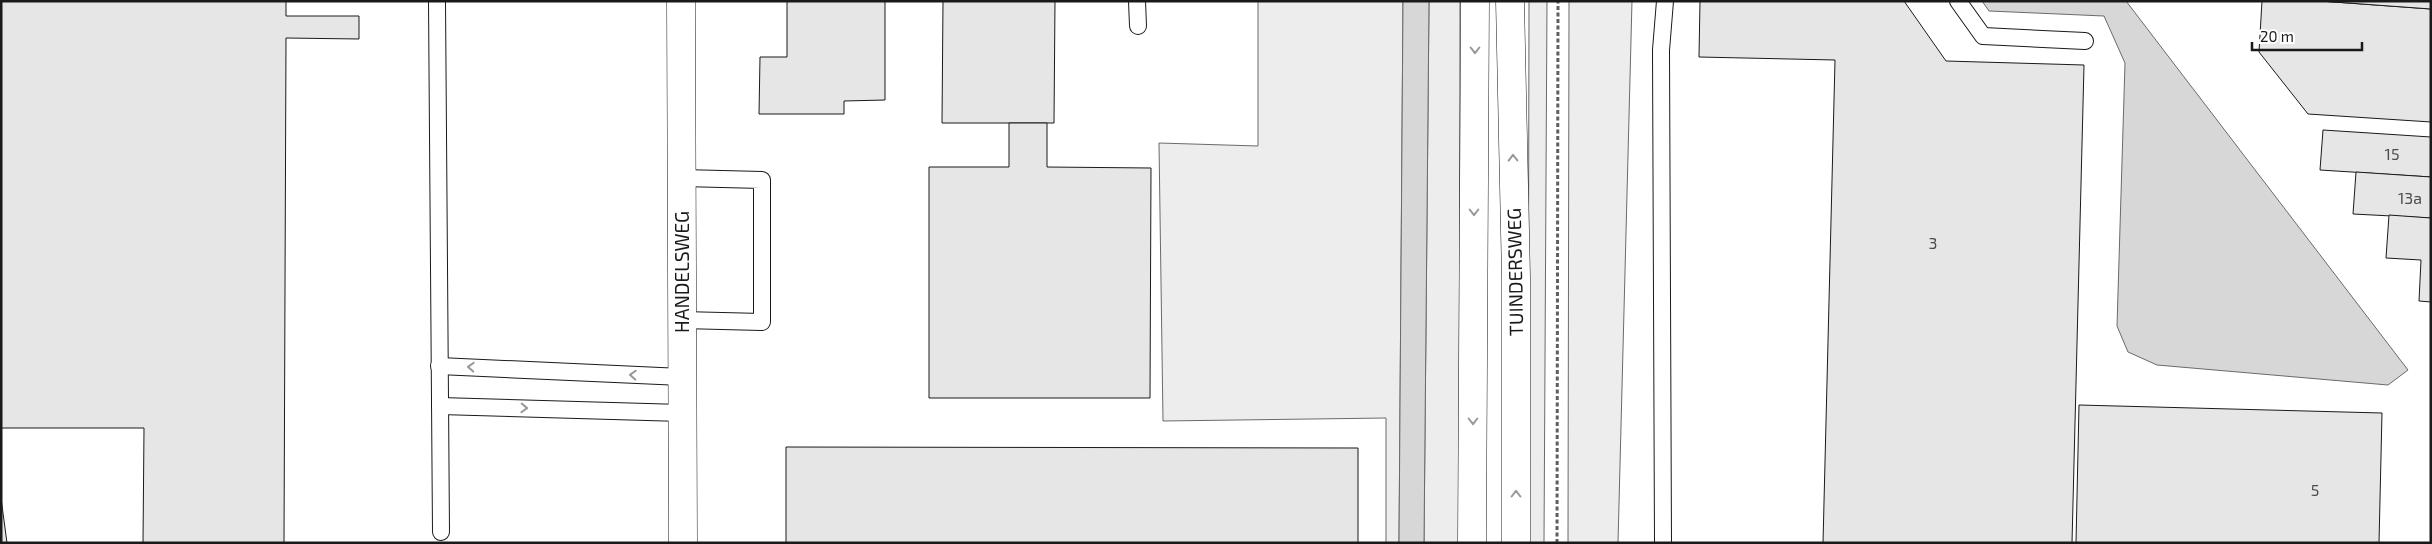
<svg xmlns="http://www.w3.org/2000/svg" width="2432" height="544" viewBox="0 0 2432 544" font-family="'Exo 2',sans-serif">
	<rect width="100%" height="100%" fill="#fff"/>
	<g fill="#ededed" stroke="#6a6a6a">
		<path d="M1258,1h145l-4,542h-13v-125l-223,3 -4,-278 99,3z"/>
		<path d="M1429,1h31l-1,542h-35z"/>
		<path d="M1529,1h18l-3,542h-16z"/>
		<path d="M1569,1h63l-14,542h-50z"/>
	</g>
	<g fill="#d7d7d7" stroke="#6a6a6a">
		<path d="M1403,1h26l-5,542h-25z"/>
		<path d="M1982,1h144l282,369 -20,15 -231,-20 -29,-13 -11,-26 8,-263 -21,-47 -115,-5z"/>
	</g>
	<g fill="#e6e6e6" stroke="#1a1a1a">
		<path d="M1,1h285v15h73v23l-73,-1 -2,505h-141l1,-115h-143z"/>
		<path d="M787,1h98v99l-41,1v13h-85l1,-57h27z"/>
		<path d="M943,1h112l-1,122h-112z"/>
		<path d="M1700,1h204l42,60 138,4 -12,478h-249l12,-483 -136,-3z"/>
		<path d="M2262,1h58l111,8v113l-123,-8 -49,-62z"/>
		<path d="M2320,1h111v8z"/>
		<path d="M1009,123h38v44l104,1 -1,230h-221v-231h80z"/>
		<path d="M2323,130l108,7v40l-111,-7z"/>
		<path d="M2356,172l75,5v41l-78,-4z"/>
		<path d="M2389,215l42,3v84l-12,-1 2,-41 -35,-2z"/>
		<path d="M2079,405l303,8 -3,130h-303z"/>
		<path d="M786,447l572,1v95h-572z"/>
		<path d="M1,498l6,45h-6z"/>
	</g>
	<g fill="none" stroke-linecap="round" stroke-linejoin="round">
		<g stroke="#1a1a1a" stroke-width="18">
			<g id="service">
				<path d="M437,1l4,531"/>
				<path d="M1137,1l1,25"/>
				<path d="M1958,1l25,35 102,5"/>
				<path d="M682,178l80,2v142l-80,-2"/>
				<path d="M439,366l243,11"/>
				<path d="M440,406l242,7"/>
				<path d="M1663,543l-2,-493 4,-49"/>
			</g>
		</g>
		<g stroke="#1a1a1a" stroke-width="29">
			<path id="minor" d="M681,1l2,542"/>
		</g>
		<g stroke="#1a1a1a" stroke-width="29">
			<g id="secondary">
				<path d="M1510,1l6,276v266"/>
				<path d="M1472,543l3,-542"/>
			</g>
		</g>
		<path stroke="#5f5f5f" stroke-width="3" stroke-dasharray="4 2.5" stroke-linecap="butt" d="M1557,543l1,-542"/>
		<use href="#service" stroke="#fff" stroke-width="16"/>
		<use href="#minor" stroke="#fff" stroke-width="28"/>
		<use href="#secondary" stroke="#fff" stroke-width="28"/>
	</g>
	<defs><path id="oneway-chevron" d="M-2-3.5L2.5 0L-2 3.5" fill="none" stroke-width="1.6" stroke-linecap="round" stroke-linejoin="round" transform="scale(1.25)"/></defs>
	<g stroke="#989898">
		<use href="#oneway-chevron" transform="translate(1475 50) rotate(90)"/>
		<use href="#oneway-chevron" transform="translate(1513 158) rotate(-91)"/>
		<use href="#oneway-chevron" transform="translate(1474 212) rotate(90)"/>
		<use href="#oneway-chevron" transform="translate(471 367) rotate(-177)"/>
		<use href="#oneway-chevron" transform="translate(633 375) rotate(-177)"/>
		<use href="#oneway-chevron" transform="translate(524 408) rotate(2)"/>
		<use href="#oneway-chevron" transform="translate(1473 421) rotate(90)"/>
		<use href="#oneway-chevron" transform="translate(1516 494) rotate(-90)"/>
	</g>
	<g text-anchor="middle" stroke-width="4" stroke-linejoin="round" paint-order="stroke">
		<g font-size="16" fill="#4d4d4d">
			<text x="2392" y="160">15</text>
			<text x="2410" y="204">13a</text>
			<text x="1933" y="249">3</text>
			<text x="2315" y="496">5</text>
		</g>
		<g font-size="19" fill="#1a1a1a" stroke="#fff">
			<text transform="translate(682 272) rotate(-90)" y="7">HANDELSWEG</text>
			<text transform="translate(1515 272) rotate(-91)" y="7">TUINDERSWEG</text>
		</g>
	</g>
	<rect width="2432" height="544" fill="none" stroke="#1a1a1a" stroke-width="5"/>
	<path d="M2252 42v8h110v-8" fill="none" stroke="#1a1a1a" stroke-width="2.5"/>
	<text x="2260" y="42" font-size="15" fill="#1a1a1a" stroke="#ffffff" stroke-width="4" paint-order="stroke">20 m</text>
</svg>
